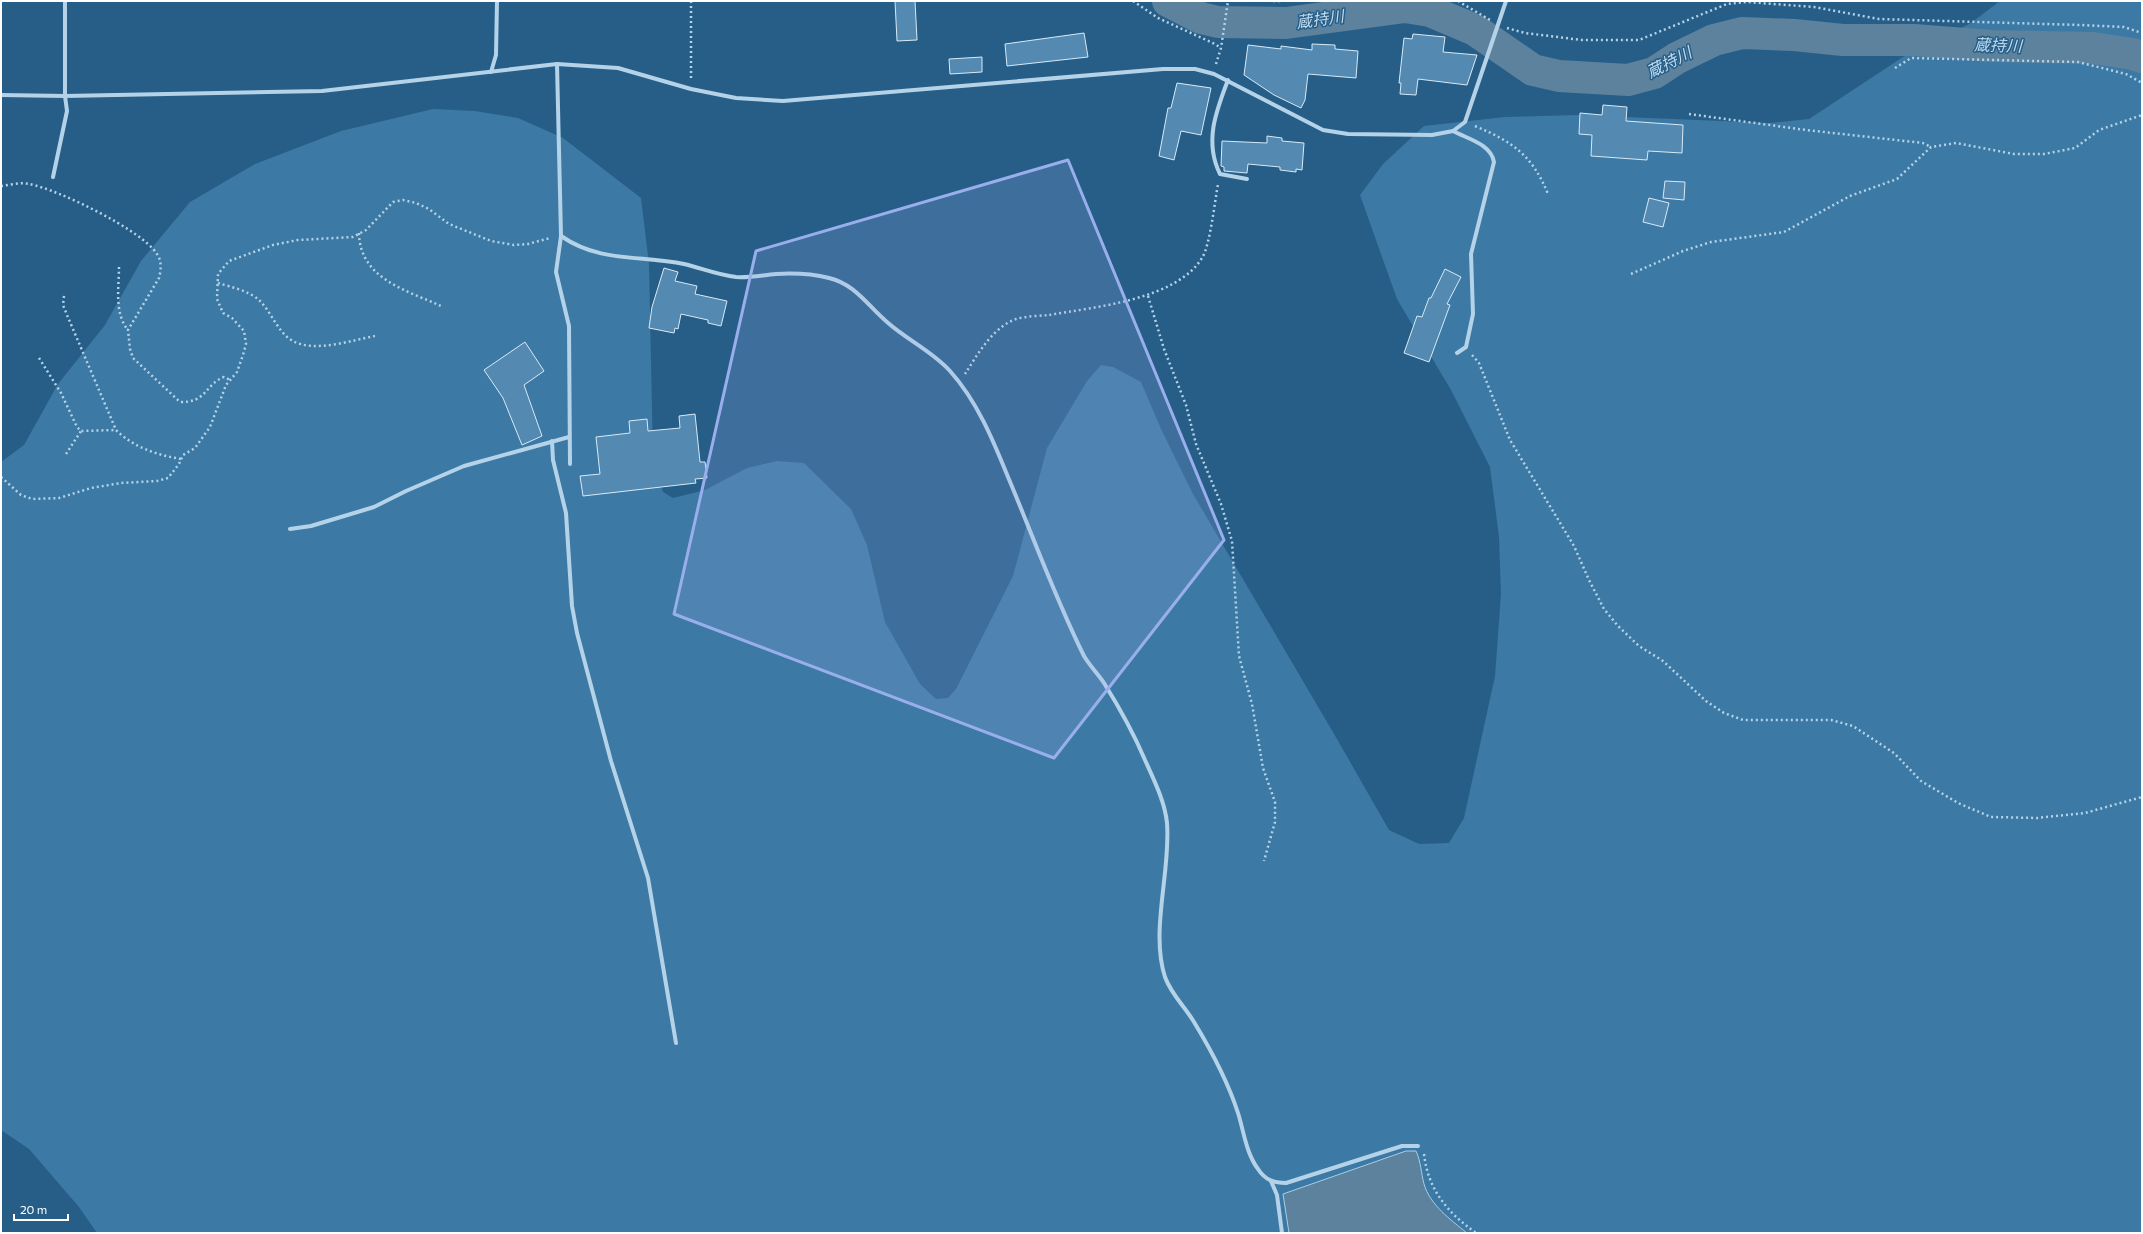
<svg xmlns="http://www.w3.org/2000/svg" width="2143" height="1234" viewBox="0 0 2143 1234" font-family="Commissioner,'Noto Sans JP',sans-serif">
	<rect width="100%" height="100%" fill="#275e88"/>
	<path fill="#3c79a4" d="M2000,1h142v1232h-2045l-18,-26 -50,-58 -28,-19v-668l23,-17 34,-61 47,-59 36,-64 49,-59 65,-38 86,-33 92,-22 42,2 43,7 45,20 78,60 8,66 4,195 10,33 10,6 32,-8 42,-22 30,-7 27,2 47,46 16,36 18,77 35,62 16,15 12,-1 8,-9 57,-113 34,-128 40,-67 14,-16 12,2 28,15 20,47 32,65 144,245 52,91 30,14 30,-1 15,-25 31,-142 6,-82 -2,-57 -9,-70 -39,-77 -54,-91 -37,-104 23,-31 41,-38 81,-9 72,-2 193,8 39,-4 97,-64 65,-32z"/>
	<path fill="#5c829d" stroke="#a8cfe9" d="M1406,1151h10c5,11 5,22 8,33 6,21 27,36 43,49h-178l-6,-39z"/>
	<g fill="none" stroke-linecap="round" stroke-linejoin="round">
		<path stroke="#5c829d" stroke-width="32" d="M1168,1l33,17 17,4 68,1 119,-16 25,4 45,19 58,40 26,6 69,4 26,-7 23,-15 37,-18 28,-7 52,2 49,5h71l77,6 102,2 40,6 9,3"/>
	</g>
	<g fill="#548ab1" stroke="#d7eaf7">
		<path d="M895,1h20l2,39 -20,1z"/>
		<path d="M1084,33l4,24 -81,9 -2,-22z"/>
		<path d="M1413,34l32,3 -2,15 34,3 -10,30 -49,-6 -2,16 -16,-1 1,-11h-2l5,-45 8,1z"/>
		<path d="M1312,44l23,1v4l23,2 -2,27 -48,-4 -3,26 -4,8 -27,-13 -30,-20 4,-30 33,4v-3l31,4z"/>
		<path d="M982,57v15l-32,2 -1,-15z"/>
		<path d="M1177,83l34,5 -10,47 -20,-4 -7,29 -15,-4 9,-48h3z"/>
		<path d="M1603,105l24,2 -1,14 57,4 -1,28 -34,-2 -1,9 -56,-4 1,-21 -13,-1 1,-21 22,2z"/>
		<path d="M1267,136l15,2v3l22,2 -2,27 -6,-1v3l-16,-2v-3l-32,-3 -1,9 -23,-2v-4l-3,-1 1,-25 45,2z"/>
		<path d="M1665,181l20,1 -1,18 -21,-2z"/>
		<path d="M1649,198l20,5 -6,24 -20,-5z"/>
		<path d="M664,268l14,4 -3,9 22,5 -2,8 32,7 -6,25 -13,-3v-3l-27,-6 -3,15 -3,-1 -1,5 -25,-5 3,-21z"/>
		<path d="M1445,269l16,8 -14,27 3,1 -21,57 -25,-9 13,-37 5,1 7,-19h2z"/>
		<path d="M525,342l19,29 -20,14 18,51 -20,9 -19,-47 -19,-28z"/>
		<path d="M695,414l5,48h5l2,16 -12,1 1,4 -113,13 -3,-20 20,-2 -4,-37 34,-4 -1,-12 18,-2 1,12 32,-3 -1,-12z"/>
	</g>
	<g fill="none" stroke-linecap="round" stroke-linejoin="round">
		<g stroke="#b4d3e8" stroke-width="2.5" stroke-dasharray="2 3" stroke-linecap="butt">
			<path d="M691,1v77"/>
			<path d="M1133,1l25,17 57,26 6,4"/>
			<path d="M1273,1h9"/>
			<path d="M1458,1l32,19"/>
			<path d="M1507,28l18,5 57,7h57l88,-36 20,-2 67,5 65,12 201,6 44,2 18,6"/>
			<path d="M1216,64l5,-16 7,-47"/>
			<path d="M1895,68l16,-10 167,4 48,12 16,9"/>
			<path d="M1689,114l117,16 117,13 8,4"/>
			<path d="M1475,126c38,16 57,29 73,68"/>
			<path d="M1,186c9,-1 19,-4 28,-2 28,5 113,46 128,70 5,7 4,16 2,24l-31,52 2,19 3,9 47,44c27,1 25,-18 44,-25l6,3"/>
			<path d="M359,233c1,46 47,57 82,73"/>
			<path d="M119,267c0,20 -5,46 9,63"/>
			<path d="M1631,274l52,-23 28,-9 73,-10 66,-36 47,-17 34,-32 25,-4 58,11h30l31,-6 24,-18 43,-15"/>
			<path d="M218,283c13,4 32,8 42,18 12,12 18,32 33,40 21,12 60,-1 82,-5"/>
			<path d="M64,296l-1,9 4,10 49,115c17,17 41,25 65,29"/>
			<path d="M1148,296l16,53 22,56 10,39 25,60 11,37 7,115 13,48 11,64 12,34v20l-11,39"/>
			<path d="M1472,355l7,8 31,77 64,106 15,34 15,29 14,17 21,20 24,15 43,40 18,12 19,7h88l22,6 41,27 27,28 37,22 33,14 46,1 48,-5 57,-16"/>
			<path d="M39,358l22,35 16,34 4,4 35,-1"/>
			<path d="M965,374c12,-19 28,-47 51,-55 10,-3 23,-3 33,-4 45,-8 127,-15 153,-57 8,-12 13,-58 16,-74"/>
			<path d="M66,454l15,-23"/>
			<path d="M1,477l20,18 11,4 27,-1 32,-10 30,-5 36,-2 11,-3 11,-14 4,-9 12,-7 15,-21 16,-42 11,-13 6,-17 3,-11 -2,-13 -12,-13 -9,-5 -6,-14 1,-25 11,-13 44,-16 25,-5 55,-3 13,-7 27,-28 10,-2 13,3 13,6 20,15 42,17 23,4 14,-1 22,-6"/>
			<path d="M1424,1154c4,36 24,59 52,79"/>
		</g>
		<g stroke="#b4d3e8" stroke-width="4">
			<path d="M557,64l4,172 -5,36 13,54 1,138"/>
			<path d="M491,72l5,-17 1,-54"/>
			<path d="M1228,80c-12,31 -24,62 -8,94l27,5"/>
			<path d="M1,95l64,1 257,-5 235,-27 61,4 73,21 45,9 47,3 380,-32h32l19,5 109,56 25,4 84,1 21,-4 12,-9 41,-121"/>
			<path d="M1453,131c15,8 38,13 41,31l-23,92 2,60 -7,33 -9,6"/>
			<path d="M53,177l14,-66 -2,-15v-95"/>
			<path d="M561,236c39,27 79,19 123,28 17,4 34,11 52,13 13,1 27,-2 40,-3 17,-1 37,0 53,4 26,6 39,28 58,44 20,18 45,29 63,49 27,30 43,69 58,106 25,59 47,121 76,179 6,10 14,18 20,27 15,24 30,51 41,77 9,20 20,42 22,63 4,48 -17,108 -2,154 6,17 20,30 29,45 17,28 34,60 44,91 6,19 8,40 20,56 7,11 16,14 28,14l116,-37h16"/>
			<path d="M552,441l1,19 13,53 6,93 5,27 34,128 37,117 28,165"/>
			<path d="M290,529l21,-3 63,-19 32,-16 58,-25 105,-29"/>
			<path d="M1271,1181l6,14 5,38"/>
		</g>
	</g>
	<path fill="#99afed" fill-opacity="0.2" stroke="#99afed" stroke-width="3" stroke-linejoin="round" d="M1068,160l156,380 -170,218 -380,-144 82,-363z"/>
	<g text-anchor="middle" stroke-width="3" stroke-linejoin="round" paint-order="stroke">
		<g font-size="16" font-style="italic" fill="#bfdcf0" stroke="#275e88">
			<text transform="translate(1320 19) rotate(-8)" y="6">蔵持川</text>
			<text transform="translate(1998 45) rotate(2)" y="6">蔵持川</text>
			<text transform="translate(1669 62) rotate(-27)" y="6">蔵持川</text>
		</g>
	</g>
	<rect width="2143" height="1234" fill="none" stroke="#ffffff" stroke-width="4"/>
	<path d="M14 1214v6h54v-6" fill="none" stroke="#ffffff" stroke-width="2"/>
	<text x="20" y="1214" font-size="12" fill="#ffffff" stroke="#275e88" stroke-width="3" paint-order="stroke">20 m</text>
</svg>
